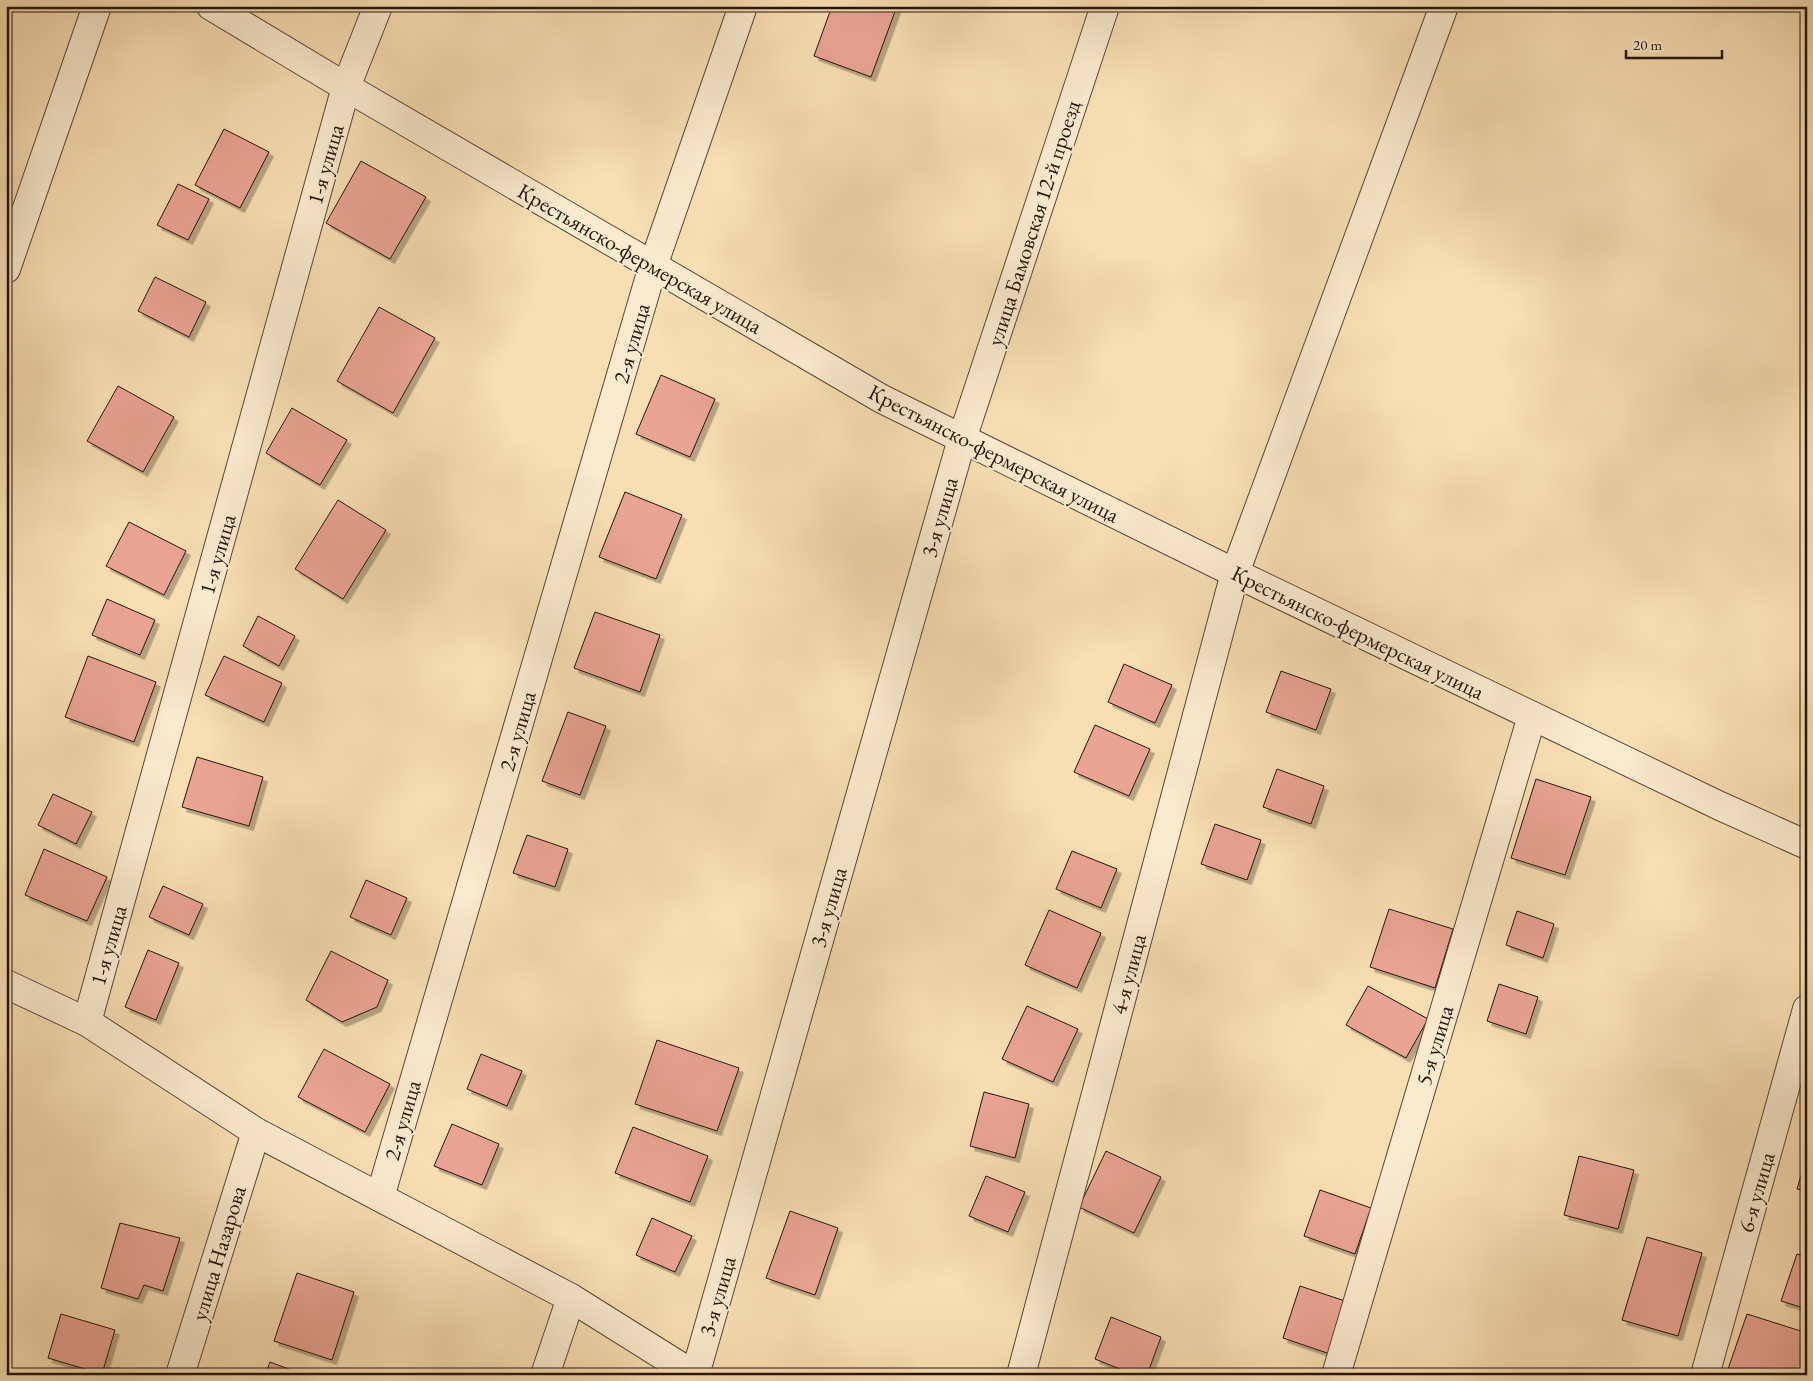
<svg xmlns="http://www.w3.org/2000/svg" width="1813" height="1381" viewBox="0 0 1813 1381" font-family="'EB Garamond',serif">
	<defs>
		<filter id="shadow"><feDropShadow dx="4.5" dy="4.5" stdDeviation="0" flood-color="#0004"/></filter>
	</defs>
	<rect width="100%" height="100%" fill="#f8deb3"/>
	<filter id="stains"><feTurbulence type="fractalNoise" baseFrequency=".004" numOctaves="4"/><feColorMatrix values="0 0 0 0 .2 0 0 0 0 .09 0 0 0 0 .02 0 0 0 .5 -.17"/></filter>
	<radialGradient id="worn" r=".72"><stop offset=".6" stop-color="#630" stop-opacity="0"/><stop offset="1" stop-color="#630" stop-opacity=".3"/></radialGradient>
	<g fill="#eaa494" stroke="#24140c" filter="url(#shadow)">
		<path d="M832,6h65l-26,71 -57,-21z"/>
		<path d="M224,129l45,23 -29,56 -45,-23z"/>
		<path d="M361,161l65,36 -36,62 -64,-36z"/>
		<path d="M178,184l31,15 -21,41 -31,-15z"/>
		<path d="M155,277l51,25 -17,35 -51,-26z"/>
		<path d="M379,307l56,31 -42,75 -56,-32z"/>
		<path d="M661,375l54,24 -25,58 -54,-23z"/>
		<path d="M118,386l56,31 -31,55 -56,-31z"/>
		<path d="M292,408l55,32 -27,45 -54,-32z"/>
		<path d="M625,492l57,23 -26,64 -57,-22z"/>
		<path d="M338,500l48,30 -43,69 -48,-30z"/>
		<path d="M129,522l57,29 -22,44 -58,-29z"/>
		<path d="M107,599l48,21 -15,35 -48,-20z"/>
		<path d="M595,612l65,23 -20,57 -66,-24z"/>
		<path d="M258,616l37,20 -16,30 -36,-20z"/>
		<path d="M88,656l68,26 -22,60 -69,-25z"/>
		<path d="M224,656l58,27 -18,39 -59,-27z"/>
		<path d="M1124,664l48,21 -17,38 -47,-21z"/>
		<path d="M1281,671l50,18 -15,41 -50,-18z"/>
		<path d="M568,712l38,14 -26,69 -38,-14z"/>
		<path d="M1095,725l55,24 -21,47 -55,-24z"/>
		<path d="M197,757l66,20 -14,49 -67,-19z"/>
		<path d="M1277,769l47,17 -13,38 -48,-17z"/>
		<path d="M1536,779l55,18 -26,78 -54,-17z"/>
		<path d="M53,794l39,18 -16,32 -38,-19z"/>
		<path d="M1215,824l46,16 -14,40 -46,-16z"/>
		<path d="M527,835l41,14 -13,38 -42,-14z"/>
		<path d="M44,849l63,28 -20,44 -62,-26z"/>
		<path d="M1072,851l45,18 -16,39 -45,-19z"/>
		<path d="M366,880l41,18 -16,37 -41,-18z"/>
		<path d="M163,886l40,18 -14,31 -40,-18z"/>
		<path d="M1389,909l64,20 -18,59 -65,-21z"/>
		<path d="M1049,910l52,23 -24,55 -52,-23z"/>
		<path d="M1517,911l37,13 -11,34 -37,-13z"/>
		<path d="M148,950l31,13 -23,57 -31,-13z"/>
		<path d="M331,951l57,29 -11,27 -35,15 -36,-22z"/>
		<path d="M1499,984l39,13 -12,37 -39,-13z"/>
		<path d="M1368,986l60,33 -22,39 -60,-33z"/>
		<path d="M1027,1006l51,23 -25,53 -51,-23z"/>
		<path d="M657,1040l82,28 -22,63 -82,-27z"/>
		<path d="M324,1049l66,35 -25,48 -67,-35z"/>
		<path d="M481,1054l41,17 -15,35 -40,-17z"/>
		<path d="M984,1092l45,12 -14,54 -45,-12z"/>
		<path d="M452,1124l47,20 -17,41 -48,-19z"/>
		<path d="M633,1127l75,29 -18,46 -75,-29z"/>
		<path d="M1106,1151l55,26 -27,56 -55,-26z"/>
		<path d="M1807,1155v36l-10,-2z"/>
		<path d="M1579,1156l55,14 -16,59 -54,-14z"/>
		<path d="M986,1176l39,16 -17,40 -39,-16z"/>
		<path d="M1320,1190l51,18 -16,46 -51,-18z"/>
		<path d="M790,1211l48,17 -23,67 -49,-17z"/>
		<path d="M652,1218l40,18 -17,36 -39,-17z"/>
		<path d="M120,1223l60,15 -17,53 -19,-6 -6,14 -37,-11z"/>
		<path d="M1647,1237l55,16 -24,83 -56,-16z"/>
		<path d="M1797,1254l10,3v52l-26,-8z"/>
		<path d="M297,1273l57,19 -22,68 -58,-19z"/>
		<path d="M1300,1286l48,16 -18,52 -47,-16z"/>
		<path d="M61,1314l54,16 -13,44 -54,-16z"/>
		<path d="M1747,1314l60,19v26l-6,16h-75z"/>
		<path d="M1111,1317l50,20 -14,38h-12l-40,-16z"/>
		<path d="M270,1362l35,13h-40z"/>
		<path d="M58,1369l17,6h-19z"/>
	</g>
	<g fill="none" stroke-linecap="round" stroke-linejoin="round">
		<g stroke="#594636" stroke-width="30">
			<g id="street">
				<path d="M211,6l135,81 536,312 353,174 485,233 87,39"/>
				<path d="M6,269l91,-263"/>
				<path d="M6,984l81,38 169,110 315,166 123,77"/>
				<path d="M87,1022l259,-935 32,-81"/>
				<path d="M380,1197l273,-931 90,-260"/>
				<path d="M180,1375l76,-243"/>
				<path d="M545,1375l26,-77"/>
				<path d="M695,1375l267,-936 143,-433"/>
				<path d="M1021,1375l214,-802 209,-567"/>
				<path d="M1336,1375l196,-659"/>
				<path d="M1705,1375l102,-366"/>
			</g>
		</g>
		<use href="#street" stroke="#faeace" stroke-width="28"/>
	</g>
	<g text-anchor="middle" stroke-width="4" stroke-linejoin="round" paint-order="stroke">
		<g font-size="22" fill="#24140c" stroke="#faeace">
			<text transform="translate(325 164) rotate(-74)" y="8">1-я улица</text>
			<text transform="translate(1033 223) rotate(-72)" y="8">улица Бамовская 12-й проезд</text>
			<text transform="translate(640 258) rotate(30)" y="8">Крестьянско-фермерская улица</text>
			<text transform="translate(631 343) rotate(-74)" y="8">2-я улица</text>
			<text transform="translate(994 453) rotate(27)" y="8">Крестьянско-фермерская улица</text>
			<text transform="translate(939 517) rotate(-74)" y="8">3-я улица</text>
			<text transform="translate(217 554) rotate(-74)" y="8">1-я улица</text>
			<text transform="translate(1358 632) rotate(26)" y="8">Крестьянско-фермерская улица</text>
			<text transform="translate(517 731) rotate(-74)" y="8">2-я улица</text>
			<text transform="translate(828 907) rotate(-74)" y="8">3-я улица</text>
			<text transform="translate(108 945) rotate(-74)" y="8">1-я улица</text>
			<text transform="translate(1128 974) rotate(-75)" y="8">4-я улица</text>
			<text transform="translate(1434 1045) rotate(-73)" y="8">5-я улица</text>
			<text transform="translate(402 1120) rotate(-74)" y="8">2-я улица</text>
			<text transform="translate(1756 1192) rotate(-74)" y="8">6-я улица</text>
			<text transform="translate(218 1253) rotate(-73)" y="8">улица Назарова</text>
			<text transform="translate(717 1296) rotate(-74)" y="8">3-я улица</text>
		</g>
	</g>
	<rect width="1813" height="1381" fill="none" stroke="#f8deb3" stroke-width="25"/>
	<rect x="8" y="8" width="1798" height="1366" fill="none" stroke="#24140c" stroke-width="2.5"/>
	<rect x="12" y="12" width="1788" height="1356" fill="none" stroke="#24140c"/>
	<path d="M1626 50v8h96v-8" fill="none" stroke="#24140c" stroke-width="2.5"/>
	<text x="1633" y="50" font-size="15" fill="#24140c" stroke="#faeace" stroke-width="4" paint-order="stroke">20 m</text>
	<rect width="100%" height="100%" filter="url(#stains)"/>
	<rect width="100%" height="100%" fill="url(#worn)"/>
</svg>
